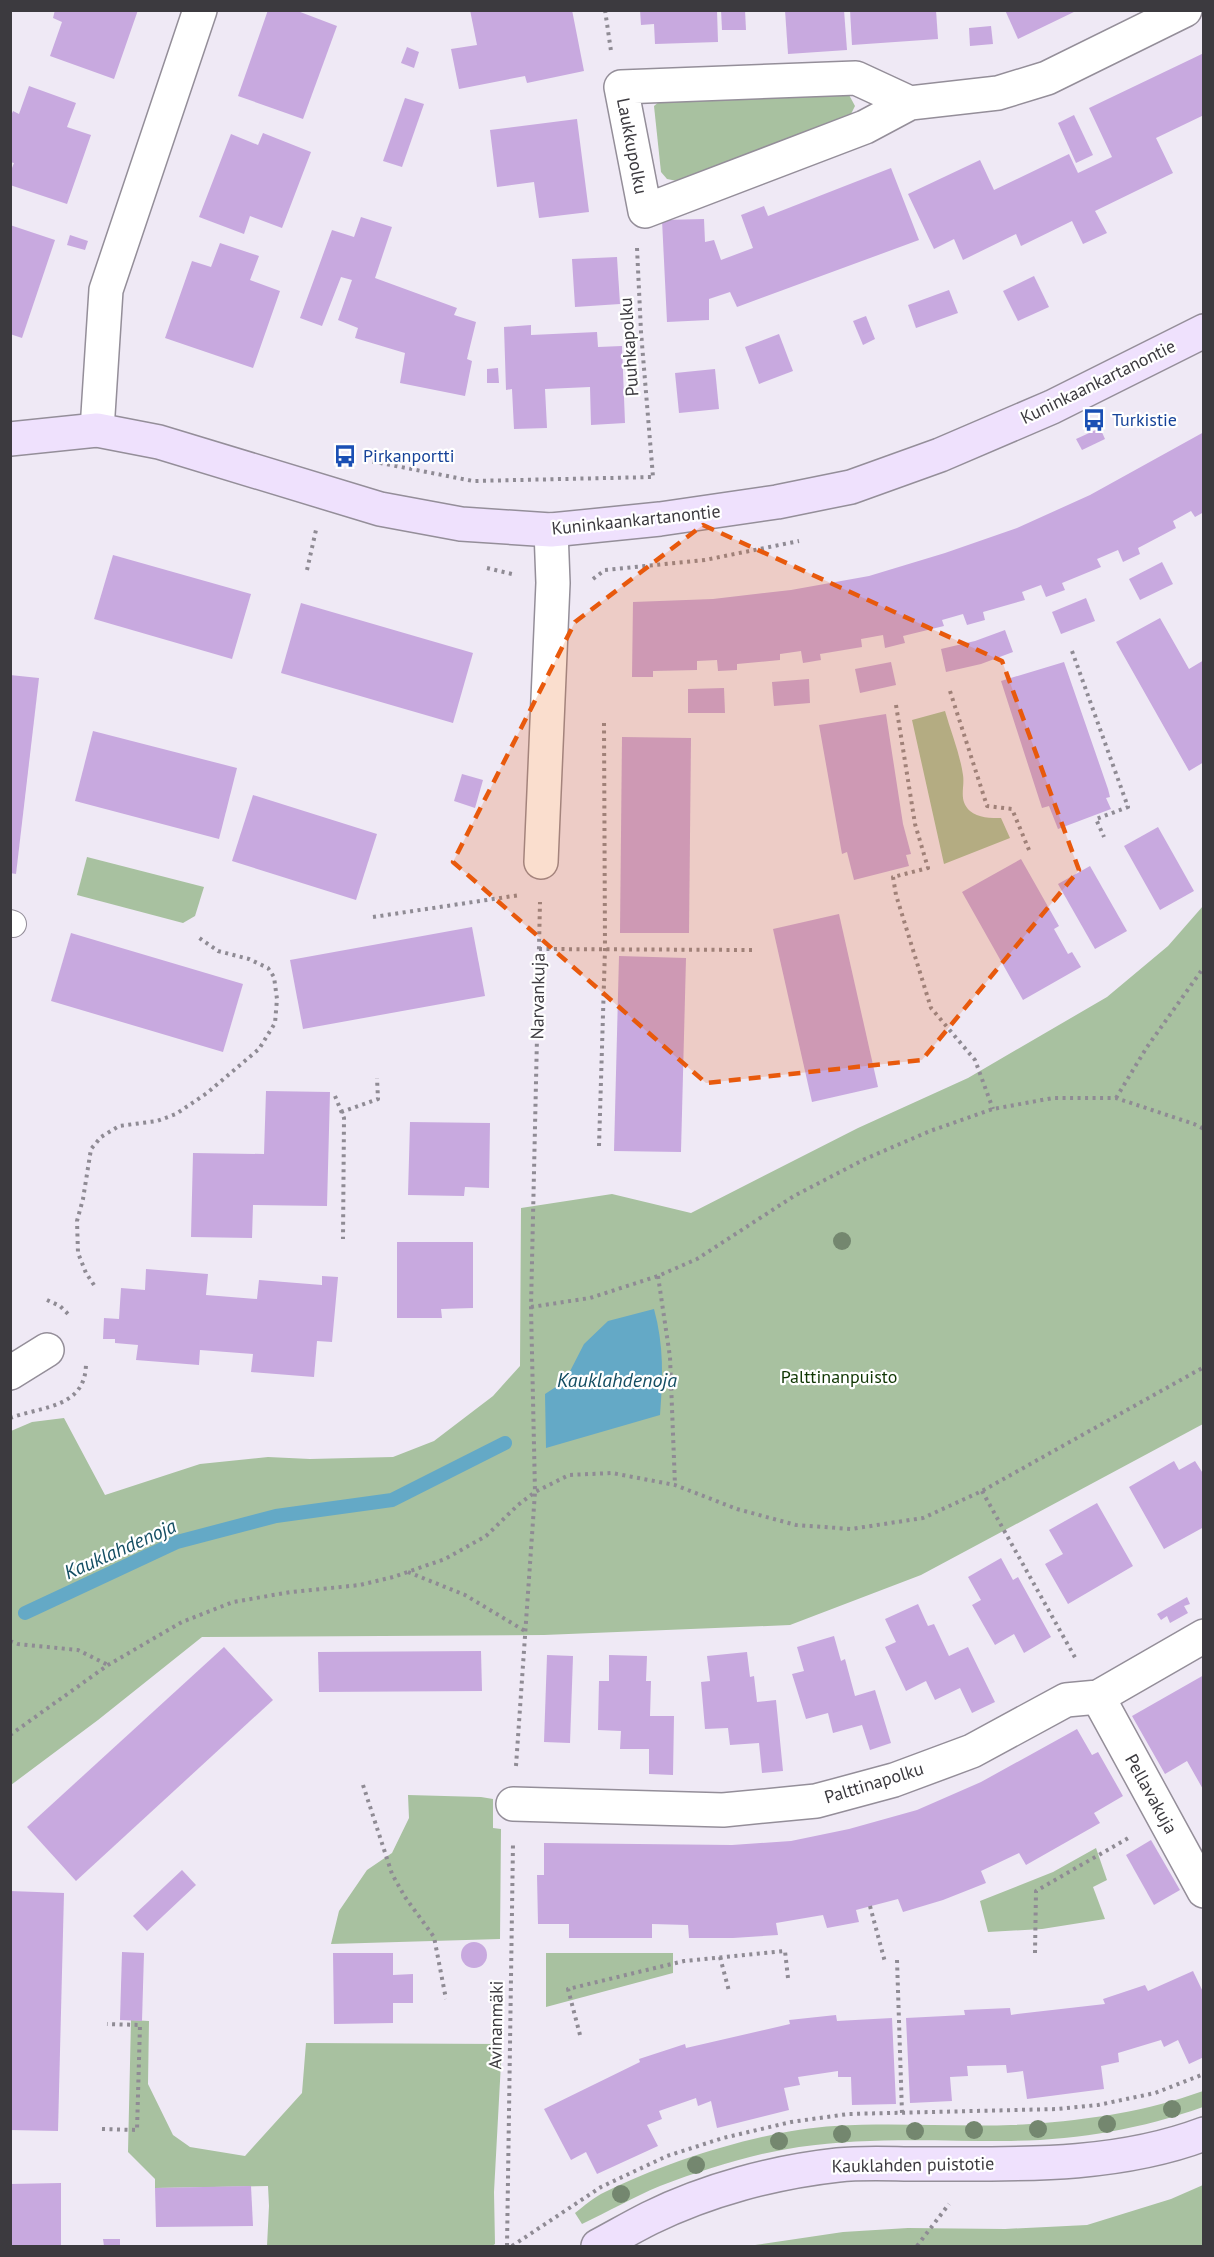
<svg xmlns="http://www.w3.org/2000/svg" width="1214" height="2257" viewBox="0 0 1214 2257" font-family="'PT Sans',sans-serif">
	<rect width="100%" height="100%" fill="#efe9f5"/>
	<g fill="#a8c1a0">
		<path d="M848,93l7,13 -5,10 -173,65 -10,-2 -6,-7 -7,-66 11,-9z"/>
		<path d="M945,711c6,21 15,43 18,64 2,13 -5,25 7,36 8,7 21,7 31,7l9,20 -66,26 -32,-144z"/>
		<path d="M87,857l117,30 -9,29 -12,7 -106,-28z"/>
		<path d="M1203,906v518l-282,151 -131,50 -246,10 -342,2 -104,83 -87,65v-354l21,-9 32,-4 41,77 95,-31 68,-7 42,2 83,-2 41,-16 59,-45 27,-30 1,-158 91,-14 79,19 167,-85 110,-50 139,-81 61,-51z"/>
		<path d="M408,1795l73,2 12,2v29l8,1 -1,110 -169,5 8,-33 28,-41 25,-17 17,-35z"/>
		<path d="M1096,1848l11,32 -14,7 12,32 -63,10 -54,3 -8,-31 73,-29z"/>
		<path d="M546,1953h127v20l-127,34z"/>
		<path d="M131,2020l18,1 -1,63 25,51 17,12 55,9 57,-63 4,-50 196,1 -8,148 1,52 -3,2h-225l2,-40 -1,-20 -113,2v-9l-27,-27z"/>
		<path d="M1203,2091v16c-65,23 -130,34 -200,34 -68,0 -136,-4 -204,6 -47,7 -94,22 -139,39 -27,11 -52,26 -78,38l-7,-11c9,-7 19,-16 30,-21 63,-31 159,-62 230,-66 65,-4 130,2 195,-2 59,-4 118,-13 173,-33z"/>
		<path d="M1203,2185v61h-455l95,-14 65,-4 97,1 82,-4 84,-26z"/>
	</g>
	<path fill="#64a9c6" d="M654,1309c10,36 9,70 6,106l-114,33 -1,-54 20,-13 19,-37 24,-23z"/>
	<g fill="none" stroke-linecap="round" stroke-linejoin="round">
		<path stroke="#64a9c6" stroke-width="14" d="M25,1613l152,-71 99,-26 116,-16 113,-57"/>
	</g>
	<g fill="#c8a9df">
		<path d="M55,10h83l-24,69 -64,-23 12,-34 -9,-4z"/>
		<path d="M268,10h27l42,16 -34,93 -65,-23z"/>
		<path d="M470,10h102l12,61 -57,12 -2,-7 -66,13 -8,-40 26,-4z"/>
		<path d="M640,10h77l1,32 -63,2 -1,-20 -13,1z"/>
		<path d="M721,10h24l1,20h-24z"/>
		<path d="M785,10h59l3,40 -59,4z"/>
		<path d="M850,10h86l2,29 -86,6z"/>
		<path d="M1005,10h73l-60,29z"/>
		<path d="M991,26l2,18 -23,2 -1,-18z"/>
		<path d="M407,47l12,5 -5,16 -13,-5z"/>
		<path d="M1204,53v62l-48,23 17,35 -78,38 12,22 -24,11 -11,-23 -51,25 -5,-12 -53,26 -9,-21 -20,10 -26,-55 72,-34 14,30 75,-36 9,19 34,-16 -23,-49z"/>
		<path d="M29,86l47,17 -9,24 24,8 -24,69 -57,-19v-12l4,-10 -4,-1v-44l3,-7 6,3z"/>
		<path d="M405,98l19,6 -22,63 -19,-6z"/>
		<path d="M1074,115l19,40 -17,8 -18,-40z"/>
		<path d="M577,119l12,93 -50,6 -5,-36 -37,5 -7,-57z"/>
		<path d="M263,133l48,19 -29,76 -32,-12 -6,18 -45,-17 32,-83 27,11z"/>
		<path d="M891,168l28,72 -182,67 -7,-15 -21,7v21l-42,2 -5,-102 42,-1 1,23 9,-2 7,20 32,-12 -12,-33 23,-9 4,10z"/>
		<path d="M361,217l31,10 -17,51 82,30 -3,7 22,7 -9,37 5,2 -7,35 -65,-13 5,-30 -50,-15 3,-10 -20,-8 14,-40 -11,-3 -19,49 -22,-8 32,-88 22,7z"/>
		<path d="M10,225l45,15 -33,98 -12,-4z"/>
		<path d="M70,235l18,6 -3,9 -18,-5z"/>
		<path d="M220,243l39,13 -9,24 30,11 -27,77 -88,-30 27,-77 19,6z"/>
		<path d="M617,257l3,47 -45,3 -3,-48z"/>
		<path d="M1034,276l15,31 -31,14 -15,-30z"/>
		<path d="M949,290l9,23 -42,15 -8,-23z"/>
		<path d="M866,316l9,23 -12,6 -10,-24z"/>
		<path d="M531,325v10l66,-3 1,15 24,-1 3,77 -34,2 -1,-38 -45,2 2,39 -33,1 -2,-40 -6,1 -2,-63z"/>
		<path d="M779,334l14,37 -34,13 -14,-37z"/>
		<path d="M498,368l1,15h-12v-14z"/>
		<path d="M715,369l4,40 -40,4 -4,-40z"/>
		<path d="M1100,428l5,11 -23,11 -6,-11z"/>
		<path d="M1204,432v80l-9,5 -4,-6 -18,10 3,7 -38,20 2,6 -17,8 -5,-12 -21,9 4,8 -39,16 3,7 -19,7 -5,-12 -19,7 3,8 -42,12 2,8 -18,5 -4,-11 -21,6 2,6 -41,10 2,7 -20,5 -2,-13 -22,4 1,8 -42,7 1,6 -18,3 -2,-12 -21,3v6l-43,4v6l-19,1 -1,-11 -20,1v9l-44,1v6h-21l1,-75 80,-3 78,-9 78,-14 76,-23 72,-25 73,-33z"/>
		<path d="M113,555l138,39 -19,65 -138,-40z"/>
		<path d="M1162,562l11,22 -33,16 -11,-21z"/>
		<path d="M1086,598l9,23 -34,13 -9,-22z"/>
		<path d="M301,603l172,50 -20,70 -172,-50z"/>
		<path d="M1160,618l29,51 15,-9v102l-15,9 -73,-129z"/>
		<path d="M1005,630l8,22 -32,12 -35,8 -5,-23 34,-8z"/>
		<path d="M891,662l5,23 -36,8 -5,-24z"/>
		<path d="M1064,662l44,127 2,8 -4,1 5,11 -53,20 -9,-23 -7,2 -41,-127z"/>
		<path d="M10,675l29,3 -23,196 -6,-1z"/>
		<path d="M809,679l1,24 -36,3 -2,-24z"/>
		<path d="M724,688l1,25h-37v-24z"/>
		<path d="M886,714l17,110 8,30 -5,1 3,11 -55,14 -7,-28 -5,2 -23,-129z"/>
		<path d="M93,731l144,37 -18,71 -144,-38z"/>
		<path d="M622,737l69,1 -2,195h-69z"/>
		<path d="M462,774l21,6 -8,28 -21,-7z"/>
		<path d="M253,795l124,39 -21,66 -124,-39z"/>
		<path d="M1158,827l36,64 -34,19 -36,-64z"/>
		<path d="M1021,859l38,67 -5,3 14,25 4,-2 9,15 -58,33 -61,-108z"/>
		<path d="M1090,866l37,65 -32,18 -37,-65z"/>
		<path d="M839,914l39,173 -66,15 -39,-173z"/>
		<path d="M472,927l13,69 -182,33 -13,-69z"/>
		<path d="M71,933l172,51 -20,68 -172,-51z"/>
		<path d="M619,956l67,2 -5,194 -67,-1z"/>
		<path d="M266,1091l64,1 -3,114 -74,-1 -1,33 -61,-1 2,-84 71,1z"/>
		<path d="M410,1122l80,1 -1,65 -24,-1 -1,9 -56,-1z"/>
		<path d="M397,1242h76v66l-32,1 1,9h-45z"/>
		<path d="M146,1269l62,5 -2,21 51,4 2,-19 63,5v-9l16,1 -6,65 -15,-1 -3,36 -63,-5 2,-18 -53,-4 -1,15 -63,-5 2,-15 -23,-2v-4h-12l1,-21 15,1 2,-31 24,2z"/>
		<path d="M1174,1461l5,9 16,-9 9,14v52l-40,22 -35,-62z"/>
		<path d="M1097,1503l36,63 -65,38 -23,-40 18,-10 -14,-24z"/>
		<path d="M1001,1558l12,22 5,-3 33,60 -27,16 -10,-19 -19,11 -23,-40 9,-5 -13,-23z"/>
		<path d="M1187,1597l3,7 -6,2 4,7 -18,10 -3,-7 -6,4 -4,-6z"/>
		<path d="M918,1604l10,22 6,-2 15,32 19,-9 27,55 -23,11 -12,-25 -25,12 -9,-19 -20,10 -21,-44 11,-5 -11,-23z"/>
		<path d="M834,1636l7,25 4,-2 10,37 20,-6 16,53 -21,7 -8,-25 -29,8 -5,-20 -22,6 -14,-45 12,-3 -7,-24z"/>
		<path d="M224,1647l49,53 -197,181 -49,-54z"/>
		<path d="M481,1651l1,40 -163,1 -1,-40z"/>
		<path d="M747,1652l3,25 4,-1 3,26 19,-2 7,71 -21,2 -3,-30 -29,2 -2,-17 -23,1 -4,-47 9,-1 -3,-25z"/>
		<path d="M547,1655l26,1 -3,87 -26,-1z"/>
		<path d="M609,1655l38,1 -1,25h5l-1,35h24l-1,59 -24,-1v-25h-29l1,-18 -23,-1 1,-49h10z"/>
		<path d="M1204,1675v116l-17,-30 -22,13 -33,-58z"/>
		<path d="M1077,1729l15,26 6,-3 25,44 -29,17 6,10 -74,42 -7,-12 -38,18 5,12 -43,17 -40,12 -5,-13 -42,11 3,12 -32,6 -4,-13 -47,8 2,12 -45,3h-44l-1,-13 -36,-1v14h-83v-14h-31l-1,-49h7v-32l188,2 59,-4 58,-12 68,-19 64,-28z"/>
		<path d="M1151,1840l29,50 -26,15 -28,-50z"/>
		<path d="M182,1870l14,15 -49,46 -14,-15z"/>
		<path d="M10,1891l54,2 -6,238 -48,-1z"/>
		<circle cx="474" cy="1955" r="13"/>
		<path d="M122,1952l22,1 -2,68 -22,-1z"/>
		<path d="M333,1953h60v22l20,-1v29h-20v20l-59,1z"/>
		<path d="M1193,1971l11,23v63l-15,7 -11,-24 -14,7 -3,-7 -43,13 1,9 -18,4 3,23 -77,10 -4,-28 -16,2 -1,-8 -39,1 1,10 -18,1 2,24 -42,2 -4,-85 59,-3 -1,-5 46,-2 1,7 6,-1 88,-10 -2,-5 42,-14 3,6z"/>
		<path d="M836,2015l1,6 55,-3 4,86 -44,1 -1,-28h-13v-6l-40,6 2,8 -16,3 5,22 -72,18 -6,-27 -13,5 -2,-8 -37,13 3,8 -15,6 11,21 -61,28 -11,-22 -15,8 -27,-51 96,-47 -1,-3 46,-15 1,4 104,-24 -1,-4z"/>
		<path d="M61,2183v63h-51v-62z"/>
		<path d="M251,2186l2,40 -97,1 -1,-39z"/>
		<path d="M103,2239h17v7h-16z"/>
	</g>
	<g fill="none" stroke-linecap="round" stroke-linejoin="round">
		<g stroke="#948e99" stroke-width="28">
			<path id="lane" d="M10,923l3,1"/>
		</g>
		<g stroke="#948e99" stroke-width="36">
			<g id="street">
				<path d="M910,103l-45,24 -220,84 -24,-124 235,-9 54,25 88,-10 49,-15 138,-68"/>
				<path d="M97,430l9,-140 94,-280"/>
				<path d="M541,862l12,-279 -2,-53"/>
				<path d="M10,1373l37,-23"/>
				<path d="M1098,1697l106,194"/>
				<path d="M513,1804l210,6 93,-9 78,-21 78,-29 94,-51 32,-3 106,-61"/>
			</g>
		</g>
		<g stroke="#948e99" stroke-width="36">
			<g id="secondary">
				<path d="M10,439l87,-9 62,12 221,67 81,15 90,6 109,-11 117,-17 74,-15 89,-32 112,-48 152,-76"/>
				<path d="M598,2246c17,-9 34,-19 52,-28 57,-28 124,-46 188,-53 26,-3 55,-1 82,-1 94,0 194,4 284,-30"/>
			</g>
		</g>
		<g stroke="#8f8b94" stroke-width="4" stroke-dasharray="3 4.5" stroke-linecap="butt">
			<path d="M605,10l6,41"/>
			<path d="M637,248l4,84 12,145"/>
			<path d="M365,460l108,21 180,-4"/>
			<path d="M487,568l25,6"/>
			<path d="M307,570l9,-40"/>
			<path d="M593,579l12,-9 100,-10 94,-19"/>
			<path d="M1072,651l56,156 -32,12 8,18"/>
			<path d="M950,691l37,115 25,3 17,41"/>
			<path d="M896,705l19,119 13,44 -35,9 3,18 35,113 44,52 18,49"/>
			<path d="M373,917l147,-22"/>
			<path d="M539,949l214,1"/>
			<path d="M335,1096l9,22 -1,121"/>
			<path d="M1116,1098l31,-51 57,-80"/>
			<path d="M341,1112l37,-13 -1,-21"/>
			<path d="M599,1146l6,-197 -1,-227"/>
			<path d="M658,1276l12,81 5,128"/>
			<path d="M94,1285l-8,-12 -8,-20 -1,-32 6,-22 8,-50 10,-12 18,-11 38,-5 19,-7 31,-21 52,-44 16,-26 2,-24 -3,-22 -6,-9 -19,-9 -31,-8 -20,-14"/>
			<path d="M47,1300l13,6 11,11"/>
			<path d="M531,1307l59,-9 68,-22 39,-17 97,-63 71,-37 65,-28 63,-22 60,-11h63l78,26 10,5"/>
			<path d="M10,1418c33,-12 76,-10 76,-55"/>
			<path d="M982,1491l95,170"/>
			<path d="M408,1572l57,23 60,36"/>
			<path d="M10,1641l8,3 60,6 30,15"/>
			<path d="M10,1735l98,-70 74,-43 51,-20 58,-10 69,-7 33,-8 52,-18 41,-23 32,-31 17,-13 34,-17 43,-2 63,12 62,24 59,16 55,4 72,-11 59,-27 222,-124"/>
			<path d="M516,1766l19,-274 -4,-185 9,-405"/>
			<path d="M363,1785l29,89 13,23 29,40 12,62"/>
			<path d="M870,1906l15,56"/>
			<path d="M1035,1953l1,-62 94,-54"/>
			<path d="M720,1957l9,34"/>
			<path d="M897,1960l5,153"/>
			<path d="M580,2035l-12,-46 116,-28 101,-10 3,27"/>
			<path d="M102,2129l35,1 3,-105 -33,-1"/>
			<path d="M507,2246l6,-403"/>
			<path d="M512,2246l89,-59 66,-31 56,-18 68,-16 57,-8 210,-5 40,-4 57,-12 49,-19"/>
			<path d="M917,2246l32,-42"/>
		</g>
		<use href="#lane" stroke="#fff" stroke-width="26"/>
		<use href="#street" stroke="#fff" stroke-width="33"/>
		<use href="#secondary" stroke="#efe1fd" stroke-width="33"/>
	</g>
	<g fill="#74876f">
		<circle cx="842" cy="1241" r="9"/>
		<circle cx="1172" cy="2109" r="9"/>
		<circle cx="1107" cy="2124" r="9"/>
		<circle cx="1038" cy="2129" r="9"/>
		<circle cx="974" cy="2130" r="9"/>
		<circle cx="915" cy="2131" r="9"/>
		<circle cx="842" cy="2134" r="9"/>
		<circle cx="779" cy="2141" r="9"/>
		<circle cx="696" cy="2165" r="9"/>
		<circle cx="621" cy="2194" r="9"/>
	</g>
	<path fill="#e8590c" fill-opacity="0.2" stroke="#e8590c" stroke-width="4.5" stroke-dasharray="12 8" stroke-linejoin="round" d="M703,525l299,136 77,209 -157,190 -216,23 -253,-221 122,-240z"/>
	<defs>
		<g id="bus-bare" transform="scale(1.8)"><path d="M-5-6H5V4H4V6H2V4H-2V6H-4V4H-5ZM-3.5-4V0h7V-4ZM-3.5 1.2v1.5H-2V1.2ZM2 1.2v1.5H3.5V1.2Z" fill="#1a4fb4" stroke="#fff" stroke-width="2.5" paint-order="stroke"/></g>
	</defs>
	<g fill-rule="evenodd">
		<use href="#bus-bare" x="1094" y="420"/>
		<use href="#bus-bare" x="345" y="456"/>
	</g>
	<g text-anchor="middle" stroke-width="4.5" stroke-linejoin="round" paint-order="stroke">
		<g font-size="18" fill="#3c3a3f" stroke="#fff">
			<text transform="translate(632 146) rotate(79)" y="6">Laukkupolku</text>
			<text transform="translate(629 347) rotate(-94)" y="6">Puuhkapolku</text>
			<text transform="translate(1098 382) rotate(-26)" y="6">Kuninkaankartanontie</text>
			<text transform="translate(636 520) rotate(-6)" y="6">Kuninkaankartanontie</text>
			<text transform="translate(538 996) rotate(-89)" y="6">Narvankuja</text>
			<text transform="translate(874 1783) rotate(-17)" y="6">Palttinapolku</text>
			<text transform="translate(1151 1794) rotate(61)" y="6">Pellavakuja</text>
			<text transform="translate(496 2025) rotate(-89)" y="6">Avinanmäki</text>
			<text transform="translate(913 2165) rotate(-1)" y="6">Kauklahden puistotie</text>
		</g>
		<g font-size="18" fill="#164399" stroke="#fff" text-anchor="start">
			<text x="1112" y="426">Turkistie</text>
			<text x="363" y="462">Pirkanportti</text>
		</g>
		<g font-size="18" fill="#0f3602" stroke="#fff">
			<text x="839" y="1383">Palttinanpuisto</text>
		</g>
		<g font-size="20" font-style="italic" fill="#144e63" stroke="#fff">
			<text x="617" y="1387">Kauklahdenoja</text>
			<text transform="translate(120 1549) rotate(-24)" y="7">Kauklahdenoja</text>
		</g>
	</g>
	<rect width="1214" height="2257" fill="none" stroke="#3c3a3f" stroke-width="24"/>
</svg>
